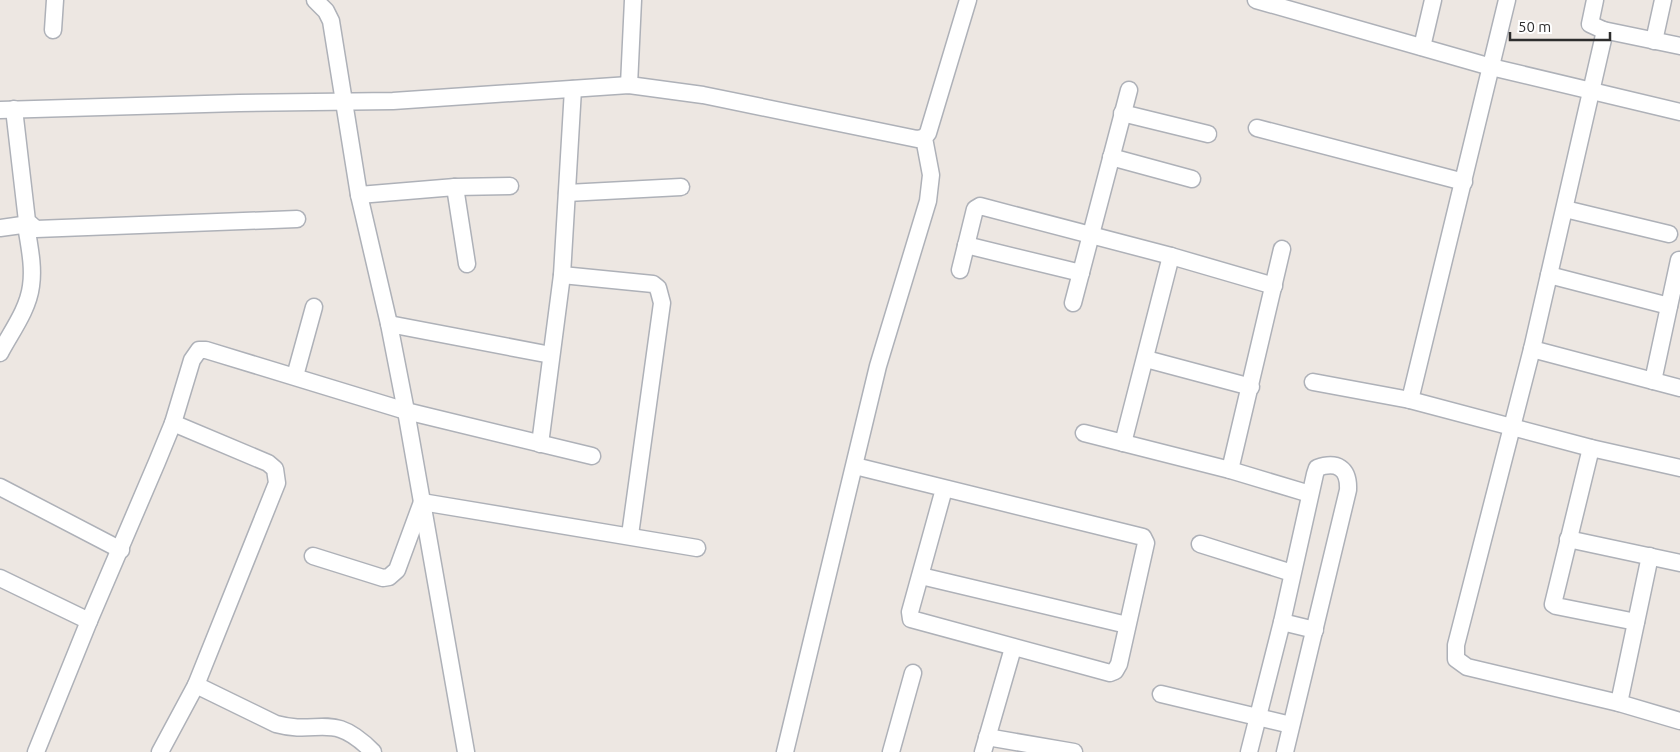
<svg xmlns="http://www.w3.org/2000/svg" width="1680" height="752" viewBox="0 0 1680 752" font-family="Ubuntu,sans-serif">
	<rect width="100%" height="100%" fill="#ede7e2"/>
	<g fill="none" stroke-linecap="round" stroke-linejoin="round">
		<g stroke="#aeb1b8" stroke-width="19">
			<g id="minor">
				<path d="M315,0l11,11 5,10 28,174 30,129 17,87 60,341"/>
				<path d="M1256,0l235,67 189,45"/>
				<path d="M1595,0l-5,24 13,6 1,5 -72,314 -76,296v14l11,8 152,36 61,18"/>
				<path d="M53,30l2,-30"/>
				<path d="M1603,30l77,16"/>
				<path d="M1654,41l9,-41"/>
				<path d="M1422,47l11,-47"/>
				<path d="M629,85l4,-85"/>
				<path d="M14,109l13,112 9,8 261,-10"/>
				<path d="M0,110l239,-7 154,-2 236,-16 74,10 214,44 7,-1"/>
				<path d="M1122,113l86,21"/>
				<path d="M1257,128l207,54"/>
				<path d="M1111,157l81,22"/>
				<path d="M455,187l12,77"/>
				<path d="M567,193l114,-6"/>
				<path d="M359,195l96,-8 55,-1"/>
				<path d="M1565,209l104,25"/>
				<path d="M0,228l29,-4"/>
				<path d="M966,245l115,28"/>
				<path d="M960,270l15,-61 5,-3 191,50 103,30"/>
				<path d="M562,275l91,9 5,4 4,15 -32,232"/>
				<path d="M1549,275l120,31"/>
				<path d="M1073,303l56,-213"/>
				<path d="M389,324l162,31"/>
				<path d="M1532,349l148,39"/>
				<path d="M0,353c11,-21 28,-43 31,-67 3,-20 -2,-41 -5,-61"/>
				<path d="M1146,359l105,28"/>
				<path d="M295,376l19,-69"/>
				<path d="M1653,381l26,-121"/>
				<path d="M1313,382l97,18 181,48 89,20"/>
				<path d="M1410,400l97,-400"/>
				<path d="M1084,433l146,37 80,24"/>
				<path d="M1123,443l48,-187"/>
				<path d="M540,444l22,-169 11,-186"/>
				<path d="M1591,448l-38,156 3,2 80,16"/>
				<path d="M855,466l288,71 3,6 -27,121 -4,7 -5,2 -199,-54 -1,-7 34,-123"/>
				<path d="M1230,470l52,-221"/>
				<path d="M0,487l121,63"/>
				<path d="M1568,539l112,24"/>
				<path d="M1200,544l92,29"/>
				<path d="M313,556l70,22 6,-1 8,-7 25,-68 275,46"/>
				<path d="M921,576l206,49"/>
				<path d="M0,578l89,43"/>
				<path d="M1282,622l33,8"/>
				<path d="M196,685l80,39c44,12 56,-14 97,28"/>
				<path d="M1161,694l130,31"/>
				<path d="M1619,703l31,-147"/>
				<path d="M987,737l87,15"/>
				<path d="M36,752l53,-131 68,-159 16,-39 19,-63 7,-10h7l200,61 186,45"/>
				<path d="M160,752l36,-67 81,-202 -2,-14 -7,-6 -95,-40"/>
				<path d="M785,752l93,-386 50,-165 3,-26 -7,-37 4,-5 40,-133"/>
				<path d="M891,752l22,-79"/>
				<path d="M983,752l30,-104"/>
				<path d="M1249,752l33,-130 33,-148 2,-6c20,-7 32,0 31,22l-63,262"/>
			</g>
		</g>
		<use href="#minor" stroke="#fff" stroke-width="16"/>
	</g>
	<path d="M1510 32v8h100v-8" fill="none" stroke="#2e2e2e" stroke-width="2.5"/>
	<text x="1518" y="32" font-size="15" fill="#2e2e2e" stroke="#ffffff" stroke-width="4" paint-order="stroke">50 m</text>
</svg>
